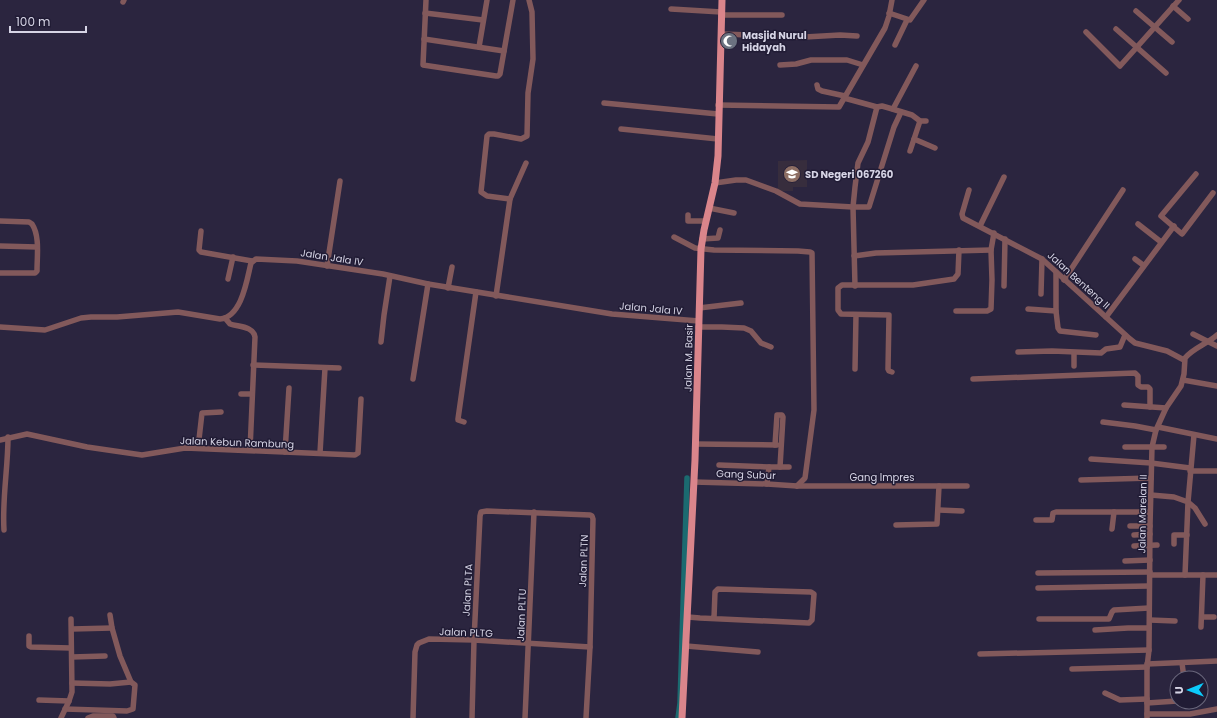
<svg xmlns="http://www.w3.org/2000/svg" width="1217" height="718" viewBox="0 0 1217 718" font-family="Poppins,sans-serif">
	<rect width="100%" height="100%" fill="#2b253f"/>
	<path fill="#372d3d" d="M807,160v27h-14v4h-15v-30z"/>
	<g fill="none" stroke-linecap="round" stroke-linejoin="round">
		<path stroke="#1b6a70" stroke-width="5.5" d="M678,718l2,-15 7,-225"/>
		<g stroke="#82595b" stroke-width="5.5">
			<path d="M426,0l-3,65 73,11h2l2,-2 13,-74"/>
			<path d="M123,2l1,-2"/>
			<path d="M1173,6l15,13"/>
			<path d="M671,9l50,3"/>
			<path d="M1136,11l36,31"/>
			<path d="M425,13l58,7"/>
			<path d="M889,13l21,7 14,-20"/>
			<path d="M721,15h61"/>
			<path d="M1116,29l50,44"/>
			<path d="M1086,32l34,34 59,-66"/>
			<path d="M721,34l84,3 35,-2 17,1"/>
			<path d="M424,39l80,12"/>
			<path d="M895,45l12,-25"/>
			<path d="M479,47l8,-47"/>
			<path d="M780,65l16,-1 15,-4h36l16,5"/>
			<path d="M817,85l1,4 4,2 23,5"/>
			<path d="M844,98l33,9 5,-1 7,2 23,7 8,6h6"/>
			<path d="M604,103l114,11"/>
			<path d="M718,105l121,2 46,-79 4,-12 3,-16"/>
			<path d="M893,109l23,-43"/>
			<path d="M621,129l97,10"/>
			<path d="M914,139l21,9"/>
			<path d="M910,151l10,-30"/>
			<path d="M1196,174l-35,42 21,18 31,-41"/>
			<path d="M715,183l21,-3h10l30,11 24,13 53,3h16l25,-80 7,-15"/>
			<path d="M969,190l-7,24 1,4 79,41 88,80 5,4 32,8 17,9"/>
			<path d="M510,199l16,-36"/>
			<path d="M709,208l25,5"/>
			<path d="M688,215v6h18"/>
			<path d="M0,221l29,1 3,2c8,12 5,32 5,47l-2,2h-35"/>
			<path d="M1138,224l23,18"/>
			<path d="M980,226l24,-49"/>
			<path d="M201,231l-2,19 2,2 51,9"/>
			<path d="M674,237l21,11 19,2 84,1 12,1 2,1 2,157 -9,68 -8,8"/>
			<path d="M702,239l16,-1 2,-8"/>
			<path d="M0,246l37,1"/>
			<path d="M854,256l22,-3 115,-3"/>
			<path d="M1135,259l8,6"/>
			<path d="M327,266l13,-85"/>
			<path d="M228,279l5,-22"/>
			<path d="M1064,280l59,-90"/>
			<path d="M855,286l-2,-79 2,-20 3,-24 10,-21 9,-35"/>
			<path d="M1004,286l1,-47"/>
			<path d="M448,288l4,-21"/>
			<path d="M1041,294l1,-35"/>
			<path d="M496,296l14,-97 -23,-3 -6,-4 6,-56 2,-2h5l27,5 6,-3 1,-43 5,-34 -1,-47 -3,-12"/>
			<path d="M699,308l42,-5"/>
			<path d="M1028,309l28,2v-39"/>
			<path d="M956,311h31l4,-2 1,-29 -1,-30 3,-17"/>
			<path d="M1056,311l2,17 2,3 36,4"/>
			<path d="M1106,317l68,-91"/>
			<path d="M225,318l5,6c9,3 23,2 25,13l-5,113"/>
			<path d="M0,327l45,3 36,-12 10,-1h26l61,-5 42,7c22,-2 27,-40 31,-56l5,-4 41,2 86,13 45,10 184,30 87,7"/>
			<path d="M698,327h24l22,1 7,3 10,12 10,4"/>
			<path d="M1193,334l24,12"/>
			<path d="M381,342l3,-27 6,-39"/>
			<path d="M1018,352l34,-1 49,2 5,-4 14,-2 5,-12"/>
			<path d="M1074,353v13"/>
			<path d="M253,365l86,3"/>
			<path d="M855,369l1,-54"/>
			<path d="M892,372l-3,-1 -1,-2 1,-54 -48,-1 -3,-4v-22l4,-3h71l41,-6 4,-5 1,-24"/>
			<path d="M413,379l15,-95"/>
			<path d="M973,379l162,-6 3,3v9l3,2h7l2,2v18"/>
			<path d="M1183,380l34,6"/>
			<path d="M241,394h11"/>
			<path d="M1124,405l42,3"/>
			<path d="M464,422l-6,-2v-1l18,-127"/>
			<path d="M1103,422l32,4 21,4"/>
			<path d="M1158,427l59,12"/>
			<path d="M1194,435l-6,67 7,6 10,16"/>
			<path d="M0,440l27,-6 60,13 55,8 43,-7 170,7 3,-2 3,-54"/>
			<path d="M695,444l82,1"/>
			<path d="M775,445l2,-30h5l1,2 -3,50"/>
			<path d="M1125,447h39"/>
			<path d="M198,448l4,-35 19,-1"/>
			<path d="M285,452l4,-64"/>
			<path d="M320,453l5,-85"/>
			<path d="M1091,459l60,4 39,5"/>
			<path d="M719,465l50,2"/>
			<path d="M1190,471h27"/>
			<path d="M1081,480l70,-2"/>
			<path d="M694,482l73,2 30,2h170"/>
			<path d="M767,484l2,-17h20"/>
			<path d="M1151,495l23,2 14,5 -3,73"/>
			<path d="M939,510l23,1"/>
			<path d="M1036,520h16l1,-7 3,-1h94"/>
			<path d="M896,525l41,-1 2,-38"/>
			<path d="M1130,526h20"/>
			<path d="M1112,529l2,-17"/>
			<path d="M4,530c-2,-31 4,-62 4,-93"/>
			<path d="M1134,535l16,-1"/>
			<path d="M1174,544v-9h13"/>
			<path d="M1134,546l23,-1"/>
			<path d="M1125,561l25,-1"/>
			<path d="M1038,573l112,-1"/>
			<path d="M1150,575h67"/>
			<path d="M1038,588l111,-2"/>
			<path d="M688,617l12,1 109,5 3,-3 2,-26 -3,-2 -93,-3 -3,3 -1,26"/>
			<path d="M1202,617h12"/>
			<path d="M1039,619h70l3,-7 2,-2 35,-2"/>
			<path d="M1150,620l25,1"/>
			<path d="M1201,627l2,-52"/>
			<path d="M72,629l40,-1"/>
			<path d="M1095,630l33,-2h21"/>
			<path d="M29,636v10l2,1 40,1"/>
			<path d="M686,646l72,6"/>
			<path d="M980,654l169,-4"/>
			<path d="M72,657l33,-1"/>
			<path d="M1182,663l2,15"/>
			<path d="M1147,664l70,-3"/>
			<path d="M1072,669l75,-2"/>
			<path d="M72,683l38,1 21,-2"/>
			<path d="M1105,693l15,7 27,-1"/>
			<path d="M39,700l30,1"/>
			<path d="M1147,703l30,-2"/>
			<path d="M65,709l62,2 6,-2 2,-24 -4,-3 -11,-26 -8,-28 -2,-13"/>
			<path d="M1147,714h43l27,-5"/>
			<path d="M61,718l8,-17 3,-9 -1,-73"/>
			<path d="M88,718l5,-2h20l1,2"/>
			<path d="M413,718l2,-66 2,-7 2,-2 10,-4 45,1 116,7"/>
			<path d="M472,718l2,-78 6,-124 1,-4 6,-1 103,4 2,1 1,3 -3,128 -4,71"/>
			<path d="M525,718l9,-206"/>
			<path d="M1147,718v-51l2,-17 1,-124 2,-79 4,-17 10,-22 15,-22 3,-12 1,-16c8,-10 22,-14 32,-23"/>
		</g>
		<path stroke="#da858b" stroke-width="7" d="M682,718l13,-258 6,-211 3,-19 11,-47 3,-27 4,-156"/>
	</g>
	<defs>
		<g id="mosque-disc" transform="scale(0.9)"><circle r="9.5" fill="#6b7280" stroke="#211c35"/><path d="M3.5-4.9A6 6 0 1 0 3.5 4.9A5 5 0 1 1 3.5-4.9Z" fill="#fff"/></g>
		<g id="school-disc" transform="scale(0.9)"><circle r="9.5" fill="#8d6e63" stroke="#211c35"/><path d="M0-5L7-2L0 1L-7-2ZM-4 1L0 2.5L4 1V4Q0 6-4 4Z" fill="#fff"/></g>
	</defs>
	<g fill-rule="evenodd">
		<use href="#mosque-disc" x="729" y="41"/>
		<use href="#school-disc" x="792" y="174"/>
	</g>
	<g text-anchor="middle" stroke-width="3" stroke-linejoin="round" paint-order="stroke">
		<g font-size="10" font-weight="bold" fill="#d6d4e5" stroke="#211c35" text-anchor="start">
			<text x="742" y="39">Masjid Nurul<tspan x="742" dy="12">Hidayah</tspan></text>
			<text x="805" y="178">SD Negeri 067260</text>
		</g>
		<g font-size="10" fill="#d6d4e5" stroke="#211c35">
			<text transform="translate(332 257) rotate(9)" y="4">Jalan Jala IV</text>
			<text transform="translate(1079 280) rotate(42)" y="4">Jalan Benteng II</text>
			<text transform="translate(651 308) rotate(5)" y="4">Jalan Jala IV</text>
			<text transform="translate(688 358) rotate(-89)" y="4">Jalan M. Basir</text>
			<text transform="translate(237 442) rotate(2)" y="4">Jalan Kebun Rambung</text>
			<text transform="translate(746 474) rotate(2)" y="4">Gang Subur</text>
			<text x="882" y="481">Gang Impres</text>
			<text transform="translate(1142 514) rotate(-89)" y="4">Jalan Marelan II</text>
			<text transform="translate(583 561) rotate(-88)" y="4">Jalan PLTN</text>
			<text transform="translate(467 590) rotate(-87)" y="4">Jalan PLTA</text>
			<text transform="translate(521 615) rotate(-88)" y="4">Jalan PLTU</text>
			<text transform="translate(466 632) rotate(2)" y="4">Jalan PLTG</text>
		</g>
	</g>
	<g transform="translate(1189 690) rotate(269)"><circle r="19" fill="#211c35" stroke="#69667b"/>
	<path d="M0-3L7 15L0 10L-7 15Z" fill="#0ccafa"/>
	<text y="-6" font-size="11" font-weight="bold" text-anchor="middle" fill="#d6d4e5">U</text>
	</g>
	<path d="M10 26v6h76v-6" fill="none" stroke="#d6d4e5" stroke-width="2"/>
	<text x="16" y="26" font-size="12" fill="#d6d4e5" stroke="#211c35" stroke-width="3" paint-order="stroke">100 m</text>
</svg>
